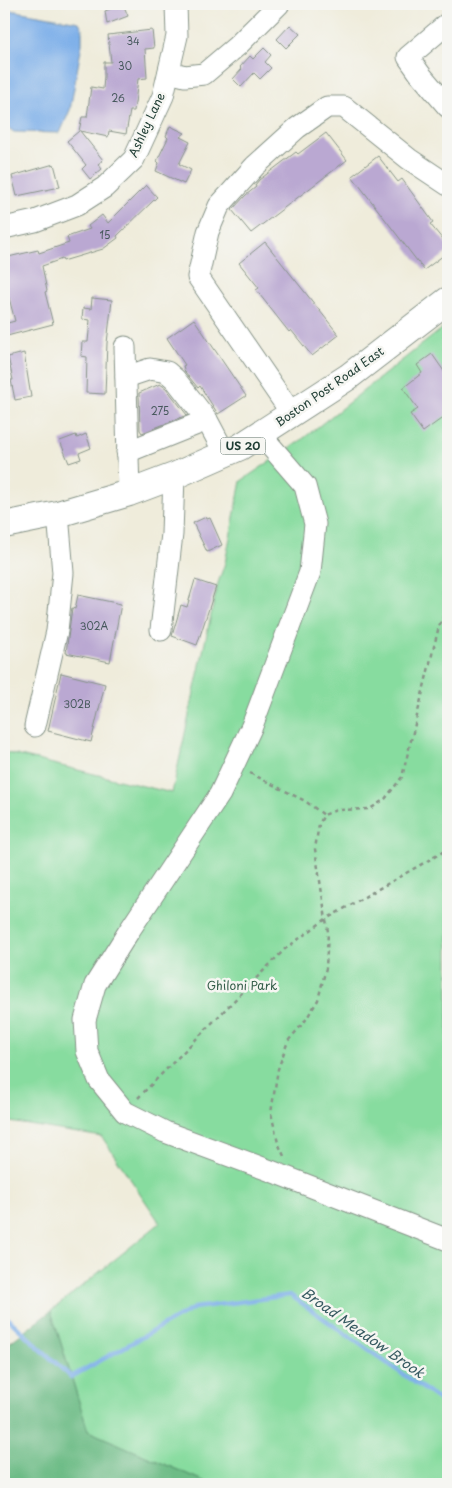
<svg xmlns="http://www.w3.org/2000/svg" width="452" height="1488" viewBox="0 0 452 1488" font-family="'Playpen Sans',sans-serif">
	<rect width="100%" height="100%" fill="#f6f6f2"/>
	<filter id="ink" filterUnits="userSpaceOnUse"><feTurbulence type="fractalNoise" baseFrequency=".02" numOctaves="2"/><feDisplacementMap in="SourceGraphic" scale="10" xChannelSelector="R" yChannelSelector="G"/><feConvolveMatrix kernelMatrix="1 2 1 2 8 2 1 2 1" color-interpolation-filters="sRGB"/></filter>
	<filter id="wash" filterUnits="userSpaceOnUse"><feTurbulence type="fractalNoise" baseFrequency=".0096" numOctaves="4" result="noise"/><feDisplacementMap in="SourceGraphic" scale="20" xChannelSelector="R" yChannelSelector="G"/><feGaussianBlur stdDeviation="1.12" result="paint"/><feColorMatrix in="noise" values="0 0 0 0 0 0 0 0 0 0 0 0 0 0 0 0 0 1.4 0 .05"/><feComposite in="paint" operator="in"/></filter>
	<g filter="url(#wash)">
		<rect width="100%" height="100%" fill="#efecdb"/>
		<path fill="#87dc9f" stroke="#538c6a" d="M448,324v1160h-238l-122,-53 -37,-120 109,-88 -58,-86 -98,-16v-369l168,41 46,-210 7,-20 16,-82 59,-40z"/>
		<path fill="#6dbc86" stroke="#467c5d" d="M51,1311l37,120 122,53h-206v-137z"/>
		<path fill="#7dafe9" stroke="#4e768e" d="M4,9l75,13 3,6v16l-12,66 -10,23 -46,-1 -10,-7z"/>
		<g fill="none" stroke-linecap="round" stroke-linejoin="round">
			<path stroke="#7dafe9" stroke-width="4.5" d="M4,1315l67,62 123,-69 96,-13 158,111"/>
		</g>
		<g id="blocks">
			<g fill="#baa8d2">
				<path d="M123,4l5,12 -21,8 -2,-13z"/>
				<path d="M290,25l10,9 -14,14 -9,-9z"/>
				<path d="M152,30l2,18 -9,1 2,29 -9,1 -4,32h-4l-4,23 -17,-3 -1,6 -28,-6 23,29 -5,4 4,5 -12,10 -8,-10 4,-4 -19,-24 12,-10 3,-14h5l4,-30 12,2 1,-13v-14h7l-3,-27z"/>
				<path d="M264,48l7,7 -6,7 6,6 -11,11 -6,-6 -13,14 -8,-8 9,-10 -2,-2 10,-11 3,3z"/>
				<path d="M170,126l15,7 -5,4 10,5 -11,22 12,6 -7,14 -28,-13 3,-8 -2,-2 11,-23 -2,-2z"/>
				<path d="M326,133l21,27 -96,73 -19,-23 14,-15 10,-8 -1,-2 4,-5 37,-28 2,2z"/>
				<path d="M378,156l20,26 4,-3 31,43 -3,2 18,22v6l-24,18 -72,-94z"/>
				<path d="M54,164l6,23 -43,9 -5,-20z"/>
				<path d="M146,185l11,12 -40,39 1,2 -15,11 -40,12 -1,-2 -20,7 5,25 -2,1 8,32 -46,12 -3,-12 11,-3 -6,-23 -5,1v-41l34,-8 1,3 30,-10 -2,-6 23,-8 -2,-3 14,-11 6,8z"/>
				<path d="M265,242l74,93 -27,21 -21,-26 -2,2 -33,-42 3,-2 -20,-25z"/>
				<path d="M92,298l20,2 -5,43 -2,51 -19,-1 1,-36 -6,-1 1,-14h6l2,-22 -8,-1 1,-11 8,1z"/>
				<path d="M194,319l52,77 -28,18 -18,-28 -2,2 -13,-16 -2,-6 2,-1 -18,-27z"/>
				<path d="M24,353l7,44 -16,3 -4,-20h2l-5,-23z"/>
				<path d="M432,354l16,23v37l-25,18 -13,-18 8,-5 -15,-21 19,-15 -5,-8z"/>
				<path d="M160,384l6,4 21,27 -45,18 -2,-3 -1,-37z"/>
				<path d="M86,434l5,14 -12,5 2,6 -12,4 -9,-22 16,-6 1,3z"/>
				<path d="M206,517l1,2 3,-1 12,27 -15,7 -14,-29z"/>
				<path d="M195,580l21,7 -19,58 -25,-9 9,-31 6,2z"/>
				<path d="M78,595l43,9 -11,58 -44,-9 6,-45 3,1z"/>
				<path d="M61,673l44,11 -14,58 -43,-11z"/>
			</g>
		</g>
	</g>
	<g filter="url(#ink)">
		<use href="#blocks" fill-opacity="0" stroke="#879488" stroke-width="1"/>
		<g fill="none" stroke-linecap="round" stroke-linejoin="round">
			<g stroke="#879488" stroke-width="23">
				<g id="minor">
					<path d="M448,23l-40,34 12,17 28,33"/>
					<path d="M169,72l16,4 19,-2 33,-28 42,-42"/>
					<path d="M4,228l31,-7 42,-16 28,-18 29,-28 29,-63 14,-60 -1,-32"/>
					<path d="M125,347l4,146"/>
					<path d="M126,377l24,-8 17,3 8,7 32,41 18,34"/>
					<path d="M292,414l-94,-137 10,-45 11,-26 36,-40 42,-38 30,-21h17l65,52 39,26"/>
					<path d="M261,435l44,51 10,38 -5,48 -58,154 -32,68 -91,137 -34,54 -10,35 2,31 12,29 26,32 40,20 106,39 177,69"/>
					<path d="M127,452l80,-32"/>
					<path d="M161,630l11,-96 2,-58"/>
					<path d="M35,726l22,-95 6,-58 -5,-59"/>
				</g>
			</g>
			<g stroke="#879488" stroke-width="28">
				<path id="major" d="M4,525l54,-11 71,-21 45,-17 66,-29 108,-70 100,-77"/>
			</g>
			<g stroke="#879488" stroke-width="2.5" stroke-dasharray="4 4" stroke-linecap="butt">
				<path d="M250,773l55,28 19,14"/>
				<path d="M138,1098l147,-149 41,-30 122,-70"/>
				<path d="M284,1156l-6,-13 -7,-30 7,-44 10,-28 17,-20 13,-21 8,-32 2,-36 -13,-83 4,-25 5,-9 12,-5 34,-1 15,-10 17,-22 37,-151 9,-20"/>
			</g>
			<use href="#minor" stroke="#fff" stroke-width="21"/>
			<use href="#major" stroke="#fff" stroke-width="26"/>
		</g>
	</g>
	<g text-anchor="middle" stroke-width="5" stroke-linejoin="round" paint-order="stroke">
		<g font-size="10" fill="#46585c">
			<text x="133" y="45">34</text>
			<text x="125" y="70">30</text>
			<text x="118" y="102">26</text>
			<text x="105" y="239">15</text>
			<text x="160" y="415">275</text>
			<text x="94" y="630">302A</text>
			<text x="77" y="708">302B</text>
		</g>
		<rect fill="#f6f6f2" stroke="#60746d" stroke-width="1" x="220.5" y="437.5" width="45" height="17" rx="4"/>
		<g font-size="11" font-weight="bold" fill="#1f3d34">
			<text x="243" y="450">US 20</text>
		</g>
		<g font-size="12" fill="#1f3d34" stroke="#f6f6f2">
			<text transform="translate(147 125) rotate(-65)" y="4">Ashley Lane</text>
			<text transform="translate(330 387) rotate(-35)" y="4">Boston Post Road East</text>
		</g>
		<g font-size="12" fill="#345d49" stroke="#f6f6f2">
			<text x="242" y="990">Ghiloni Park</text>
		</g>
		<g font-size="14" font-style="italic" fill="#365a61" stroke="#f6f6f2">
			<text transform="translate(363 1333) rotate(35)" y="5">Broad Meadow Brook</text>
		</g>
	</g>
	<rect width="452" height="1488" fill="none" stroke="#f6f6f2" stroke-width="20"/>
</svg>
